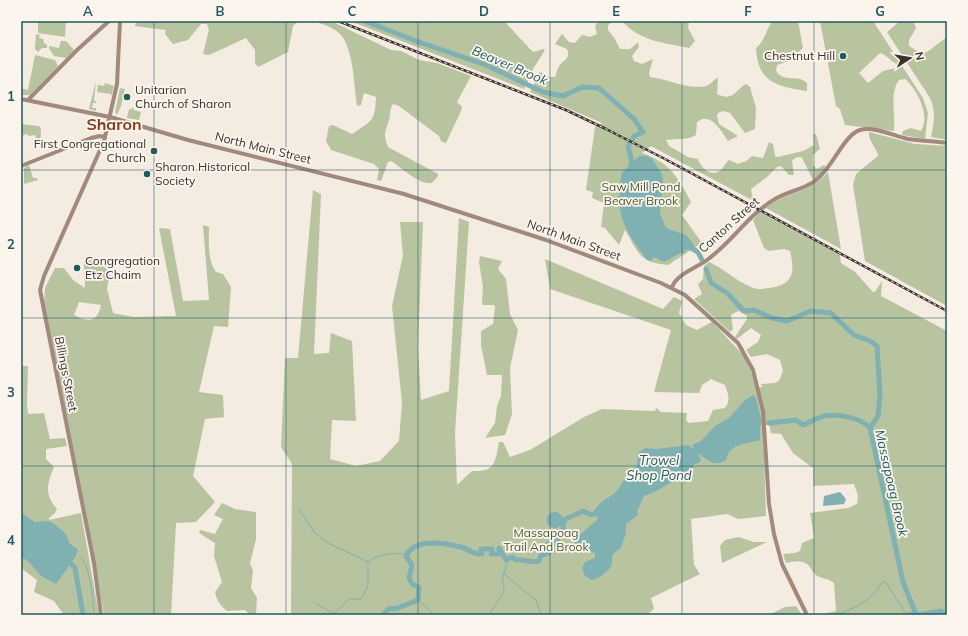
<svg xmlns="http://www.w3.org/2000/svg" width="968" height="636" viewBox="0 0 968 636" font-family="Mulish,sans-serif">
	<rect width="100%" height="100%" fill="#f4ebe1"/>
	<g fill="#b8c4a0" fill-rule="evenodd">
		<path d="M38,21h28l-1,16 -27,-4z"/>
		<path d="M136,21h162l-5,5 -5,26 -30,15 -3,-4v-13l-9,-12 -37,17 -6,-1 6,-24 -2,-6h-6l-13,16 -15,4 -8,-10 1,-4 -31,-4z"/>
		<path d="M310,21h21l60,29 10,1 18,9 18,3 34,13 -14,26 5,5 -1,4 -15,32 -5,-2 -2,-5 -40,-30 -6,-2c-4,6 -2,9 -4,16 -4,13 -6,13 -1,27l50,27v2l-6,7c-13,2 -30,-15 -41,-22l-3,1 -7,19 -4,-1 2,-11 -5,-5 -43,-14 -5,-9 3,-15 4,-1 19,9c20,-13 23,-13 24,-37l-12,-4 -3,12 -4,1c-3,-21 -3,-46 -12,-65 -5,-12 -23,-18 -35,-20z"/>
		<path d="M350,21h154l26,28 4,3 9,-3 2,1 -12,19 -9,20z"/>
		<path d="M613,21l-5,4v5l7,9 5,10h10l8,-7 1,5 -7,9 2,5 8,3 11,-5 -4,14 1,4c18,2 37,13 56,9 5,-1 7,-7 12,-8l-1,16c17,8 18,-4 29,-10l4,3 6,21 -1,21 -10,4 -15,-20 -7,-2 -5,2 -1,3 2,8 19,12 -10,5c-6,-9 -14,-24 -26,-22l-5,3 -1,13c-9,6 -19,3 -30,5l3,6 19,11 10,2c3,9 13,19 23,11 3,-3 5,-8 8,-10l9,4 8,-3 6,-5 11,2 6,-16 4,2 2,12 3,1 25,-6 11,-6 -1,-10 3,-1 4,15 -7,6v10l4,4 7,-4 2,2 -4,6 -9,7 -11,-22 -2,-1 -5,1 -3,3 2,14h-5l-8,-9 -4,1 -10,10 -16,12 1,6 9,10 -110,-59 -9,7c27,9 36,24 49,49l-9,13 20,28 -34,22c-30,-3 -29,-12 -43,-35l-6,15 -14,-17 -4,-1 3,-24 -12,-5 1,-6 -7,-2 9,-63 7,-4 -72,-31 10,-20 8,5h7c2,-4 2,-9 5,-12 5,-6 11,-7 7,-16l-12,-5 7,-10 7,8 6,1 7,-8 8,2 7,-3 -2,-8 3,-4z"/>
		<path d="M622,21h67l-1,7 7,13 -6,7c-24,-5 -50,-7 -67,-27z"/>
		<path d="M772,21h26l5,27 -6,5 -2,6 -18,6 -1,5c4,13 23,4 31,13v8c-30,-5 -49,-8 -51,-43 9,-7 10,-18 16,-27z"/>
		<path d="M820,21h53l50,77 5,15 -3,26 -23,-4 1,-4 8,-3 10,3c10,-15 -4,-42 -16,-52l-6,1c-10,14 -3,35 -5,51l-49,-6 -5,-16 -4,-3zM880,53c6,1 10,8 17,11l-1,4 -13,3 -15,12 -9,-10z"/>
		<path d="M900,21c8,0 14,-2 16,7l-7,12v6l11,7 7,-1 20,-15v103l-16,-3c3,-14 5,-25 -1,-39l-43,-66z"/>
		<path d="M36,34l4,1 -1,3 4,1 1,4 3,2v3h-5l-4,4 -3,-3z"/>
		<path d="M61,41h5l8,9 -8,8 -12,-2 -5,-8v-2l10,2z"/>
		<path d="M35,55l20,5 3,6 -28,29h-9v-7l7,2z"/>
		<path d="M96,81l-2,19 3,3h-4l-1,5h4v3l-7,-2z"/>
		<path d="M105,83l9,3 -3,11v-3l-14,-2 1,-7 6,1z"/>
		<path d="M120,88l5,1 -4,17 -4,9 -2,-3z"/>
		<path d="M133,107l1,3 7,2 -2,8 -12,-2 2,-9 2,1z"/>
		<path d="M21,124l18,2 2,3 -1,17 -5,-11 -7,1 -1,-2 -6,2z"/>
		<path d="M869,132l46,12 32,2v160l-82,-45 -12,-76 3,-11 22,-18c-1,-9 -10,-14 -9,-24z"/>
		<path d="M29,165l4,13h4l1,2 -14,4v-16z"/>
		<path d="M828,172l13,77 -75,-41c20,-17 42,-13 62,-36z"/>
		<path d="M313,190l8,4 -7,160 15,-1 2,-20 21,8 4,80 -24,-1 -2,39 26,7 24,-5 19,-20 3,-38 -10,-97 11,-51 -3,-33h23l-5,125 3,53 28,-9 10,-173 10,4 -14,211 2,52 15,-14c24,1 23,-9 27,-29h4l7,15 20,-7 54,-33 18,-8 49,2h4l1,-3 5,4 26,1 -1,7 3,3 19,-2 5,-11 12,-2c6,-9 3,-14 0,-23l-14,-6 -9,6 -3,8 -45,-1 17,-62 -121,-41 -5,-30 118,50 11,-12 8,4 -3,12 7,12 11,5 15,-8 34,36 11,30 5,-1 -1,-3 14,-1 4,-2 4,-10 -3,-11 -13,-6 -16,3 -5,-7 12,-8 3,-7 -10,-7 -14,11 -2,-2 12,-18v-3l-8,-5 -3,1 -5,3 2,14 -3,3 -36,-33 8,-5 -4,-10 5,-5 1,-13 5,-4c14,6 27,19 42,25 6,3 12,2 18,1 25,-3 26,-16 21,-37l-6,-2 -15,2 -5,-3 -11,-28 7,-8 80,43 1,8 14,9 18,20h2l7,-11 -1,15 66,35v284h-128l17,-4 -2,-28c-5,-5 -13,-4 -18,-8 -3,-2 -4,-5 -6,-8 -6,-8 -16,-6 -24,-4l-3,-9 11,-1 6,-2 2,-8 12,-5 -4,-25 38,-5 9,-4 1,-8 -4,-12 -41,2v-18l-20,-15 -12,-19 -10,-1 -2,-9 -6,2 3,90 -28,3 -11,-5 -36,5 3,46 6,9 -49,24 3,11 -8,6h-355l1,-151 -11,-17 4,-89h13z"/>
		<path d="M203,225l6,2c0,14 -2,33 7,45l7,2 8,13 -3,40 -14,-1 -15,66 24,3 1,22 -19,2 -12,57 22,26 -19,20 -20,1 -5,92h-67l-60,-312 1,-15 10,-20h9l9,12 12,8 -1,-27 10,-3 16,14 -3,17 6,24 20,4 43,-1 -17,-88 11,1 13,72 26,-1zM79,302l22,3c-3,18 -14,17 -27,10z"/>
		<path d="M480,256l22,5 -4,8 8,10 4,35 8,16 -8,38 2,46 -7,21 -20,3 10,-15 2,-17 4,-10 1,-21h-15l-6,-30v-14l12,-7 2,-17 -1,-2h-11l-1,-2 1,-16 -4,-25z"/>
		<path d="M21,366h7l-1,38 1,10 16,-1 6,26 15,-1 2,8 -21,3v10l8,8c-7,17 -10,27 3,42l-2,4 -6,5v2l32,-7 18,102h-35l-10,-14 -20,-9 3,-12 -16,-12z"/>
		<path d="M222,503l13,6 21,3v27l-6,24 3,8 -2,17 6,10 -1,17h-6l-5,-5 -18,1c-7,-6 -10,-10 -12,-19l7,-10 -8,-26 1,-13 -16,-10 1,-3 15,4 8,-15 -9,-4z"/>
		<path d="M739,537l15,5h13l-45,21 -2,-17 5,-6z"/>
		<path d="M796,606l6,9h-33l16,-8z"/>
	</g>
	<g fill="#7fb0b2">
		<path d="M640,156h7l5,3 10,15 1,7 -3,33 5,12 3,3 18,6 8,10 -3,5h-6l-1,3h-4l-16,9 -10,-5 -3,4 -4,-1c-24,-32 -33,-47 -25,-88 8,-4 10,-12 18,-16z"/>
		<path d="M753,395l3,3 6,25 -2,3v14c-13,4 -31,3 -34,20 -13,8 -18,-1 -29,-7l4,7 -2,3 -5,1 -2,7 -38,21 -10,4 -7,15 1,4 -12,9v9l-5,15 -8,6c-2,4 0,8 -2,12 -3,6 -13,13 -19,14l-7,-4 -3,-8 3,-6 10,-4v-5l-7,-2 -5,-6 -6,2 -3,-7 23,-20v-3l-6,-2 8,-11 17,-12 8,-12 10,-9 3,-6 1,-12 7,-5 11,1 33,-4 5,5 -2,-5 9,-4 14,-15 14,-8 15,-17z"/>
		<path d="M840,492l6,7 -2,5 -21,2 1,-10z"/>
		<circle cx="555" cy="520" r="8"/>
		<path d="M21,513l14,9 14,-1 4,2 13,11 4,10 8,5 -2,7 -20,28 -15,-8 -13,-15 -7,-4z"/>
	</g>
	<g fill="none" stroke-linecap="round" stroke-linejoin="round">
		<g stroke="#7fb0b2" stroke-width="1">
			<path d="M298,508l17,25 13,10 40,19c12,-9 24,-9 38,-8"/>
			<path d="M80,557c11,9 13,43 14,58"/>
			<path d="M509,558l-5,14 3,5 29,23 5,15"/>
			<path d="M418,600l17,15"/>
			<path d="M315,603l19,11 15,-15h12l7,-13v-24"/>
			<path d="M489,615c4,-8 13,-17 15,-26 0,-6 -3,-11 0,-17"/>
			<path d="M830,615c22,-3 41,-14 53,-34l4,3 17,27 3,2 8,-1"/>
		</g>
		<g stroke="#7fb0b2" stroke-width="5">
			<path d="M365,21l51,20 70,24 57,27 20,4 19,-9 17,1 35,31 9,13 -9,4 -2,4"/>
			<path d="M630,143l-2,3 4,16 -2,6"/>
			<path d="M688,246l10,6 4,8"/>
			<path d="M706,269l5,14 16,10 17,18 10,-1 18,8 15,3 24,-10 20,2 23,22 16,6 7,5 3,49 -2,21 -8,12"/>
			<path d="M769,423l27,-3 7,5c7,-3 14,-7 21,-9 14,-2 36,1 46,12l33,154 12,30 3,3 23,-4 6,3"/>
			<path d="M71,564l4,4 8,47"/>
			<path d="M383,615l5,-6 10,-1 20,-8 1,-13 -7,-3 -3,-6 3,-13 -6,-9c9,-19 39,-13 55,-9 8,2 12,8 21,7l-1,-5h11l-1,5h8v-6l7,12 6,-3 4,3c8,-1 15,3 23,1l2,-6 8,-2 -1,-9h8l7,-17 1,-7 19,-9 8,4 5,-2"/>
		</g>
		<g stroke="#a18a7d" stroke-width="4">
			<path d="M21,99l89,18 78,23 216,54 142,46 115,43 24,12 53,48 15,27 10,41 6,93 5,30 8,30 25,51"/>
			<path d="M28,100l48,-49 33,-30"/>
			<path d="M21,166l70,-28 9,-2 5,1"/>
			<path d="M672,287c5,-13 24,-19 35,-27 25,-18 41,-45 68,-61 12,-7 25,-9 37,-16 20,-12 31,-48 48,-53 15,-4 33,6 48,9 13,2 26,2 39,4"/>
			<path d="M101,615l-7,-52 -54,-273 4,-14 60,-135 13,-57 3,-63"/>
		</g>
		<g stroke="#3b302b" stroke-width="2.5">
			<path id="rail" d="M338,21l228,89 40,19 59,30 282,152"/>
		</g>
		<use href="#rail" stroke="#fbf5ee" stroke-width="1" stroke-dasharray="3" stroke-linecap="butt"/>
	</g>
	<path fill="none" stroke="#1f5a5e" stroke-width="1" stroke-opacity="0.55" d="M154,21v594M286,21v594M418,21v594M550,21v594M682,21v594M814,21v594M21,170h926M21,318h926M21,466h926"/>
	<g fill="#1f5a5e" stroke="#fbf5ee" stroke-width="1.5">
		<circle cx="843" cy="56" r="4"/>
		<circle cx="127" cy="97" r="4"/>
		<circle cx="154" cy="151" r="4"/>
		<circle cx="147" cy="174" r="4"/>
		<circle cx="77" cy="268" r="4"/>
	</g>
	<g text-anchor="middle" stroke-width="3.5" stroke-linejoin="round" paint-order="stroke">
		<g font-size="12" fill="#3b302b" stroke="#fbf5ee" text-anchor="start">
			<text x="835" y="60" text-anchor="end">Chestnut Hill</text>
			<text x="135" y="94">Unitarian<tspan x="135" dy="14">Church of Sharon</tspan></text>
			<text x="146" y="148" text-anchor="end">First Congregational<tspan x="146" dy="14">Church</tspan></text>
			<text x="155" y="171">Sharon Historical<tspan x="155" dy="14">Society</tspan></text>
			<text x="85" y="265">Congregation<tspan x="85" dy="14">Etz Chaim</tspan></text>
		</g>
		<g font-size="12" fill="#3b302b" stroke="#fbf5ee">
			<text transform="translate(263 148) rotate(14)" y="4">North Main Street</text>
			<text transform="translate(729 225) rotate(-42)" y="4">Canton Street</text>
			<text transform="translate(574 240) rotate(20)" y="4">North Main Street</text>
			<text transform="translate(66 374) rotate(79)" y="4">Billings Street</text>
		</g>
		<g font-size="12" fill="#4a5a2e" stroke="#fbf5ee">
			<text x="641" y="191">Saw Mill Pond<tspan x="641" dy="14">Beaver Brook</tspan></text>
			<text x="546" y="537">Massapoag<tspan x="546" dy="14">Trail And Brook</tspan></text>
		</g>
		<g font-size="13" font-style="italic" fill="#1f5a5e" stroke="#fbf5ee">
			<text transform="translate(510 65) rotate(23)" y="5">Beaver Brook</text>
			<text x="659" y="465">Trowel<tspan x="659" dy="15">Shop Pond</tspan></text>
			<text transform="translate(892 483) rotate(77)" y="5">Massapoag Brook</text>
		</g>
		<g font-size="16" font-weight="bold" fill="#8c3b22" stroke="#fbf5ee">
			<text x="114" y="130">Sharon</text>
		</g>
	</g>
	<rect width="968" height="636" fill="none" stroke="#fbf5ee" stroke-width="44"/>
	<g transform="translate(910 58) rotate(78)" stroke="#fbf5ee" stroke-width="3" paint-order="stroke">
	<path d="M0-3L7 15L0 10L-7 15Z" fill="#3b302b"/>
	<text y="-6" font-size="11" font-weight="bold" text-anchor="middle" fill="#3b302b">N</text>
	</g>
	<rect x="22" y="22" width="924" height="592" fill="none" stroke="#1f5a5e" stroke-width="1.5"/>
	<g font-size="13" text-anchor="middle" font-weight="bold" fill="#1f5a5e">
		<text x="88" y="16">A</text>
		<text x="220" y="16">B</text>
		<text x="352" y="16">C</text>
		<text x="484" y="16">D</text>
		<text x="616" y="16">E</text>
		<text x="748" y="16">F</text>
		<text x="880" y="16">G</text>
		<text x="11" y="101">1</text>
		<text x="11" y="249">2</text>
		<text x="11" y="397">3</text>
		<text x="11" y="545">4</text>
	</g>
</svg>
